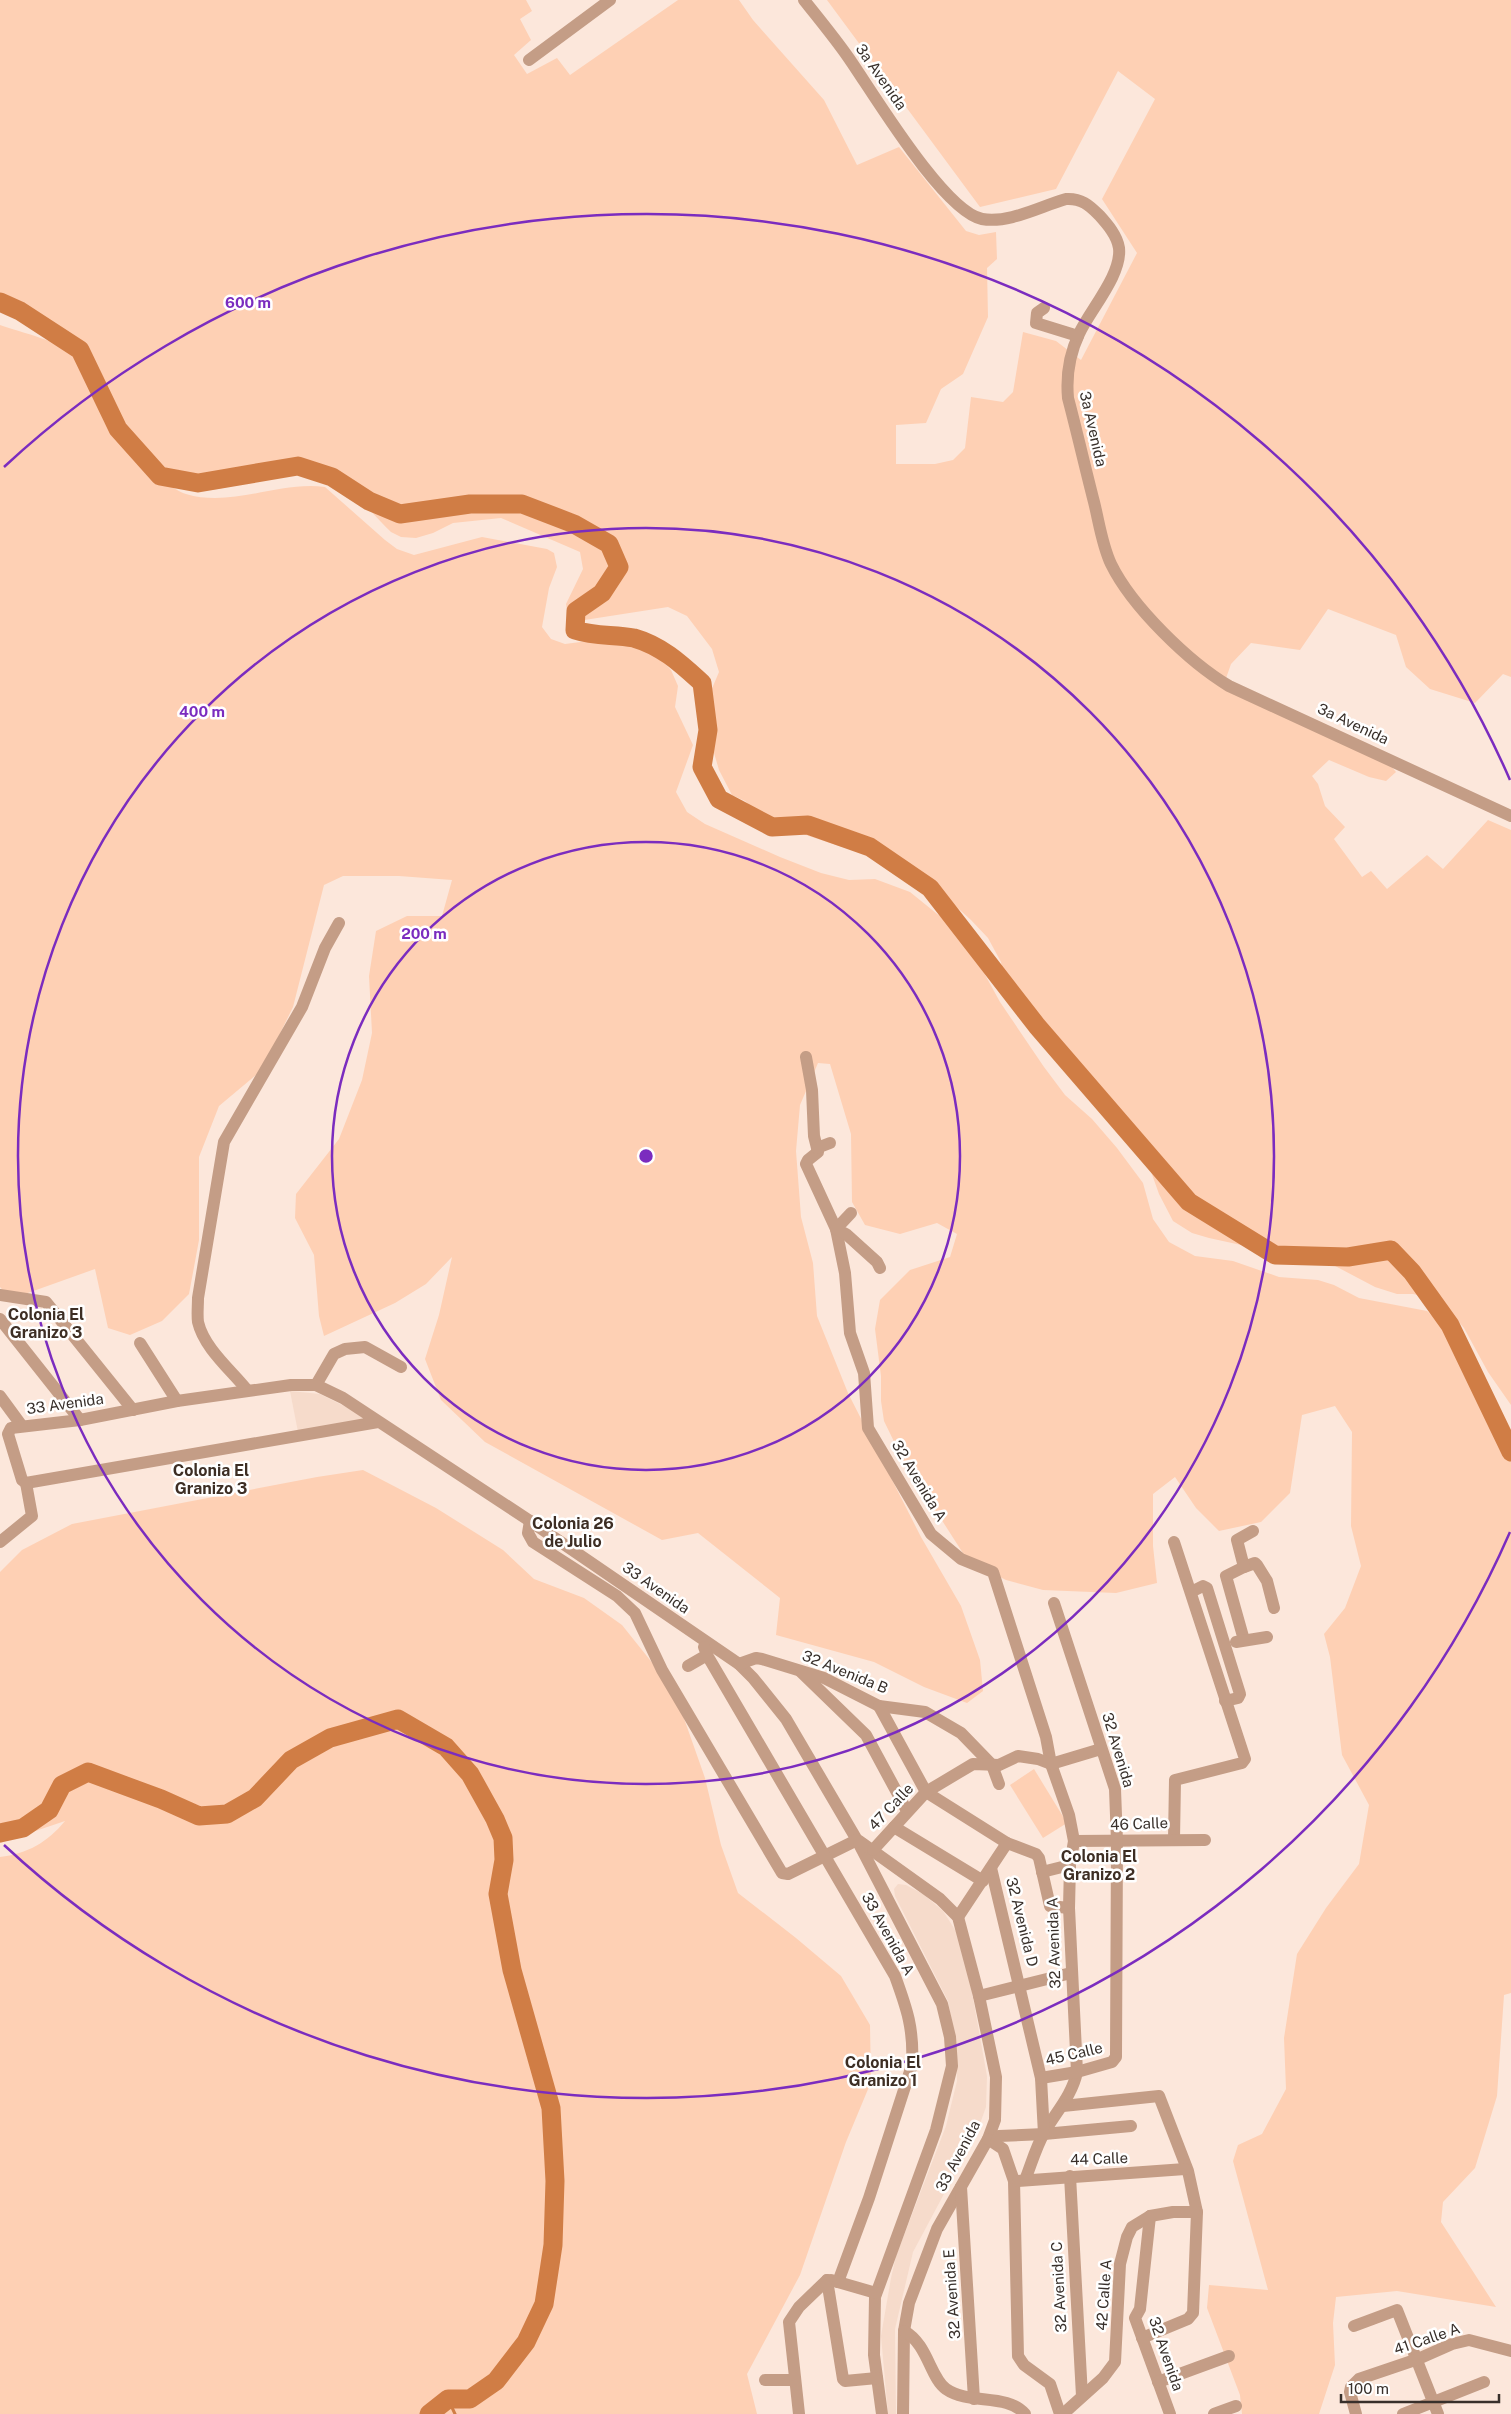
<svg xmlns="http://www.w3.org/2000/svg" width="1511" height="2414" viewBox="0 0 1511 2414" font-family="'Public Sans',sans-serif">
	<rect width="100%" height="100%" fill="#fce7db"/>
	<g fill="#f6dbcb">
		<path d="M290,1391l30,3 50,25 -72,13z"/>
		<path d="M898,1884l8,1 17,9 20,17 16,25 7,23 21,117 -1,31 -9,25 -64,120 -18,77 1,85h-8l-7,-78 10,-58 5,-22 50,-130 11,-45 -1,-36 -8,-44 -53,-105 -1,-7z"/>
	</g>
	<g fill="#fed0b4">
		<path d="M0,0h526l6,11 -12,8 11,21 -17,15 13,19 30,-16 13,17 108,-75h61l14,20 71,80 33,65 42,-18 67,84 13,4 17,-3 1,27 -10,9 1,49 -25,57 -22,15 -15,34 -30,2v39h39l18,-4 12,-12 6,-51 32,5 10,-10 10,-60 33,9 25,19 56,-107 -35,-54 53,-100 -37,-28 -62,118 -76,18 -153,-207h684v677l-8,-3 -28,29 -45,-14 -24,-22 -10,-32 -68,-26 -28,41 -49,-7 -20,21 -7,20 163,77 9,11 -10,9 -17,-4 -40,-17 -17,16 6,8 7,22 20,21 -11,12 28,38 9,-6 16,18 40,-34 16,14 45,-49 23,10v575l-23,-33 -24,-44 -12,-14 -21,-16 -18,-4h-16l-22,-7 -55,-29h-19l-92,-20 -17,-5 -19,-12 -14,-27 -10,-28 -44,-67 -22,-29 -55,-58 -24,-34 -3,-16 -13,-24 -17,-18 -59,-53 -32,-16 -38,-4 -75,-25 -22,-21 -13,-6 -13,-25 -17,-58 17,-40 -7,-23 -25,-33 -19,-9 -90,14 -10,-4 -2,-13 17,-35 -3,-17 -79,-34 -48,5 -20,10 -17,5 -15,-1 -10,-5c-20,-19 -42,-49 -69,-57 -44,-13 -113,31 -144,9 -13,-10 -48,-43 -56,-56 -10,-19 -14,-41 -23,-60 -17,-34 -64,-55 -99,-65z"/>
		<path d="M0,325c22,8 60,16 78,31 14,12 17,46 25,63 8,20 61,68 83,75 46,14 92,-13 139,-7l60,53 12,9 17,6 68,-18 65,12 7,4 3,14 -8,21 -7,39 9,12 14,5 23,-3 32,-9 17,2 34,36 7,16 -3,21 18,38 -17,47 11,20 18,12 75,33 41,16 28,7 26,-1 35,13 42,34 20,25 28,51 44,65 21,28 27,24 25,29 26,35 10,36 16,23 26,14 38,5 46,16 39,3 16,5 25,13 68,13 28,26 38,65 10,19 8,28v544l-7,2 -7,101 -22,72 -32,34 -2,20 55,85 -99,-16 -61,6 -3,26 2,42 -16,49h-77l-2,-19 -33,-87 2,-23 59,5 -35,-129 5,-16 24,-11 24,-45 -2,-51 13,-84 29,-46 33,-44 10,-59 -27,-50 -12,-98 -6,-23 21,-26 16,-42 -10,-40 1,-94 -17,-26 -33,9 -12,78 -29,29 -42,9 -23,-23 -21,-31 -22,17v52l4,37 -41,10 -73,-3 -37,-10 -38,-19 -66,-103 -18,-37 -3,-20v-25l-6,-47 5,-29 30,-30 40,-13 7,-23 -20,-11 -37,11 -35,-9 -13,-23 -1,-68 -21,-70 -12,-1 -18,42 -4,46 5,66 12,46 4,53 31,77 73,144 40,69 19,54 3,31 -16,12 -43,-16 -50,-25 -98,-27 4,-37 -82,-65 -36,7 -177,-98 -44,-42 -16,-41 14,-44 13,-58 -26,27 -31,19 -71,33 -5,-20 -5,-61 -19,-37 1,-24 43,-55 23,-59 10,-47 -3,-57 7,-45 31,-15h35l10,-36 -53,-4h-56l-19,9 -31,122 -31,63 -43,36 -20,51v83l-10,54 -27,27 -32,14 -22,-7 -13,-59 -84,30 -11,-12z"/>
		<path d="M363,1470l73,38 67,42 31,29 50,19 38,27 52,65 31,88 16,67 17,48 58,45 45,38 29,49 1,57 -25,60 -46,133 -53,99 10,40h-757v-557c27,-3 48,-15 65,-36l-65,22v-271l22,-22 50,-26 245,-47z"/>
		<path d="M1034,1769l33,54 -24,15 -33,-53z"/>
	</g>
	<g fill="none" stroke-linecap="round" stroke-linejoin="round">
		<path stroke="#d07d45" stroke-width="3" d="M448,2399l7,15"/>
		<g stroke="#d07d45" stroke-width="19">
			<path d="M0,302l20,9 60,39 38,79 42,47 38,7 100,-17 34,11 37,24 31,13 70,-10h52l52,20 35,20 10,23 -17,26 -26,18 -1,19c21,7 39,4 59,8 28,8 47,26 68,45l6,47 -6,37 17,32 53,28 36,-2 62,22 60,41 107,138 152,176 86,53 73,2 43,-7 21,22 38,53 61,127"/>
			<path d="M0,1833l23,-5 26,-18 13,-25 26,-13 73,27 38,17 28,-2 28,-16 36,-38 39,-22 68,-19 48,28 24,27 25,45 8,19 1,22 -6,34 14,76 39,138 4,73 -2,64 -9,59 -18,38 -30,39 -26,18h-22l-19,15"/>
		</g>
		<g stroke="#c49d86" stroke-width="12">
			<path d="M804,0c15,19 30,37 44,57 24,34 95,154 134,162 27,5 59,-13 84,-20 15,-1 23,6 33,16 8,9 18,20 20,33 3,27 -29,62 -40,86 -10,21 -13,41 -11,64 9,34 17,69 26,104 5,20 8,43 17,62 21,43 78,98 118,122l282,130"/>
			<path d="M529,60l81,-60"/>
			<path d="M1044,308l-7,5 -1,10 42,13"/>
			<path d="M806,1057l6,33 2,46 4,16 -10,8 -2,4 30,65 9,44 5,60 14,40 4,55 63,106 30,25 32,13 53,165 5,27 18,51 5,26 -4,24 -1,43 8,164c-5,24 -22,41 -33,61 -8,14 -13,32 -19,47"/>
			<path d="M817,1148l13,-5"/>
			<path d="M851,1213l-15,16 10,5 31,28 3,6"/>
			<path d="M0,1295l46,7 87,108"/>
			<path d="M0,1319l80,101"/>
			<path d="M140,1343l37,58"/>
			<path d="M316,1385l18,-31 11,-5 20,-2 36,20"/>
			<path d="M247,1390c-16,-20 -43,-42 -49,-68 -1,-7 0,-16 0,-24l26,-156 78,-135 23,-59 14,-25"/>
			<path d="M0,1396l22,30"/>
			<path d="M378,1422l-352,61 -4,-3 -14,-46 3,-6 69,-8 97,-19 114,-16h25l27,13 187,123 209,143 14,14 33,41 71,121 85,164 8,33 2,29 -16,64 -61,167 -1,58 8,59"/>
			<path d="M530,1521l-2,12 5,9 84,54 18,17 27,57 120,203 6,1 69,-34"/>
			<path d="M0,1542l32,-26 -6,-33"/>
			<path d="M1244,1567l11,-4 2,2 10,16 7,27"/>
			<path d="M1191,1592l12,-6 4,2 33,106 -2,4 -13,3"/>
			<path d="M1244,1640l-18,-64 18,-9 -7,-27 16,-9"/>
			<path d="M1236,1642l31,-5"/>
			<path d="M707,1655l188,321c12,33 19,53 17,89l-43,133 -31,84"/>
			<path d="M739,1664l17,-6 6,1 62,19 55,28 46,6 36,21 31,32 7,19"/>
			<path d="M688,1666l19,-11 -3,-8"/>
			<path d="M801,1672l65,63 41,76"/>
			<path d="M879,1706l47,86 81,51 29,11 3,4 11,48 19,2"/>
			<path d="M894,1827l89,54"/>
			<path d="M1174,1839l1,-59 67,-17 3,-4 -71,-217"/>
			<path d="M859,1841l81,58 18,18 21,79 17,81 -1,43 -7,19 -51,90 -28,74 -5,28 -1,83"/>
			<path d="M1074,1841l131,-1"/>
			<path d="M873,1850l53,-58 47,-28 26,1 19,-9 20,3 13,5 50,-15"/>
			<path d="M991,1868l50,210 3,56 87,-8"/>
			<path d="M1042,1872l28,-7"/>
			<path d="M958,1917l49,-74"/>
			<path d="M979,1996l92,-23"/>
			<path d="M1041,2078l36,-6 35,-10 4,-5 1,-215 -2,-53 -61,-186"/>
			<path d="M1063,2106l96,-10 29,75 9,41 -4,101 -5,6 -46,19"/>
			<path d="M988,2139l15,10 11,32 4,175 6,9 26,19 10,30"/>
			<path d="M996,2143l3,-7 45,-2"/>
			<path d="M1070,2176l12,220"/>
			<path d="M1018,2181l167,-12"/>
			<path d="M961,2187l13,212"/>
			<path d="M1150,2216l-10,93 -5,9 35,96"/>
			<path d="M827,2280l16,99 2,2 32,-3"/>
			<path d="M831,2280l45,13"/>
			<path d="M1354,2326l43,-16 41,104"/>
			<path d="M904,2331c24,13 26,47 42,58 23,16 61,4 79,25"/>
			<path d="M765,2380h29"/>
			<path d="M1158,2382l71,-26"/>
			<path d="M799,2414l-10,-92 10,-15 28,-27"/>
			<path d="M1063,2414l40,-36 12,-16 5,-98 7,-27 5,-10 18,-11 23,-4h24"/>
			<path d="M1214,2414l22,-8"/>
			<path d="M1356,2414l-6,-22 1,-5 8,-8 59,-20 34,-15 17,-4 42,11"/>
			<path d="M1403,2414l81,-32"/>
		</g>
	</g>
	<g fill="none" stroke="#7b2cbf" stroke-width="2.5">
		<circle cx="646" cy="1156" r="314"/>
		<circle cx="646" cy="1156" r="628"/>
		<path d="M1510 1532A942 942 0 0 1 4 1845M4 467A942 942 0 0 1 1510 780"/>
	</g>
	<g text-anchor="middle" stroke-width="5" stroke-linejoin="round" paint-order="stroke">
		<g font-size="15" fill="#38302b" stroke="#fff">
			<text transform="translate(881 77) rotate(55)" y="5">3a Avenida</text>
			<text transform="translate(1093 429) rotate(77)" y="5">3a Avenida</text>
			<text transform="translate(1353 724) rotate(25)" y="5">3a Avenida</text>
			<text transform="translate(65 1404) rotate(-8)" y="5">33 Avenida</text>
			<text transform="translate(919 1481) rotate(59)" y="5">32 Avenida A</text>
			<text transform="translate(656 1588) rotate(35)" y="5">33 Avenida</text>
			<text transform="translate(845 1672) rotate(22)" y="5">32 Avenida B</text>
			<text transform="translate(1118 1750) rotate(73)" y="5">32 Avenida</text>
			<text transform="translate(891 1807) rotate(-47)" y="5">47 Calle</text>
			<text transform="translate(1139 1824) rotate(-2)" y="5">46 Calle</text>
			<text transform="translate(1022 1922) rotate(76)" y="5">32 Avenida D</text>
			<text transform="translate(888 1934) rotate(61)" y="5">33 Avenida A</text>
			<text transform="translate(1054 1943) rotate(-92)" y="5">32 Avenida A</text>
			<text transform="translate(1074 2054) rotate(-13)" y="5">45 Calle</text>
			<text transform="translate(958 2156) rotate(-62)" y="5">33 Avenida</text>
			<text transform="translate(1099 2159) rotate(-2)" y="5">44 Calle</text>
			<text transform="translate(1059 2287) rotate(-93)" y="5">32 Avenida C</text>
			<text transform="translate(952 2294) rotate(-94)" y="5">32 Avenida E</text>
			<text transform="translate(1104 2295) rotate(-86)" y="5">42 Calle A</text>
			<text transform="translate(1427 2339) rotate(-19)" y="5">41 Calle A</text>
			<text transform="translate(1166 2354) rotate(71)" y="5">32 Avenida</text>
		</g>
		<g font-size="16" font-weight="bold" fill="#3d2e24" stroke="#fff">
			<text x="46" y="1320">Colonia El<tspan x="46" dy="18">Granizo 3</tspan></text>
			<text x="211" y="1476">Colonia El<tspan x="211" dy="18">Granizo 3</tspan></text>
			<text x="573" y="1529">Colonia 26<tspan x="573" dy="18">de Julio</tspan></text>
			<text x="1099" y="1862">Colonia El<tspan x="1099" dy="18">Granizo 2</tspan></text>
			<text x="883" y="2068">Colonia El<tspan x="883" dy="18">Granizo 1</tspan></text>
		</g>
	</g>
	<circle cx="646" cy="1156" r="8" fill="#7b2cbf" stroke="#fff" stroke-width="2.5"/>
	<g font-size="15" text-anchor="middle" font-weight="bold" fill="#7b2cbf" stroke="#fff" stroke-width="5" stroke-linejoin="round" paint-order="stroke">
		<text x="248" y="308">600 m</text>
		<text x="202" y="717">400 m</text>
		<text x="424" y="939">200 m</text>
	</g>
	<path d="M1341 2394v8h158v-8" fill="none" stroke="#38302b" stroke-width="2.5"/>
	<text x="1348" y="2394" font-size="15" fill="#38302b" stroke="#ffffff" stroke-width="4" paint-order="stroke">100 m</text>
</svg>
